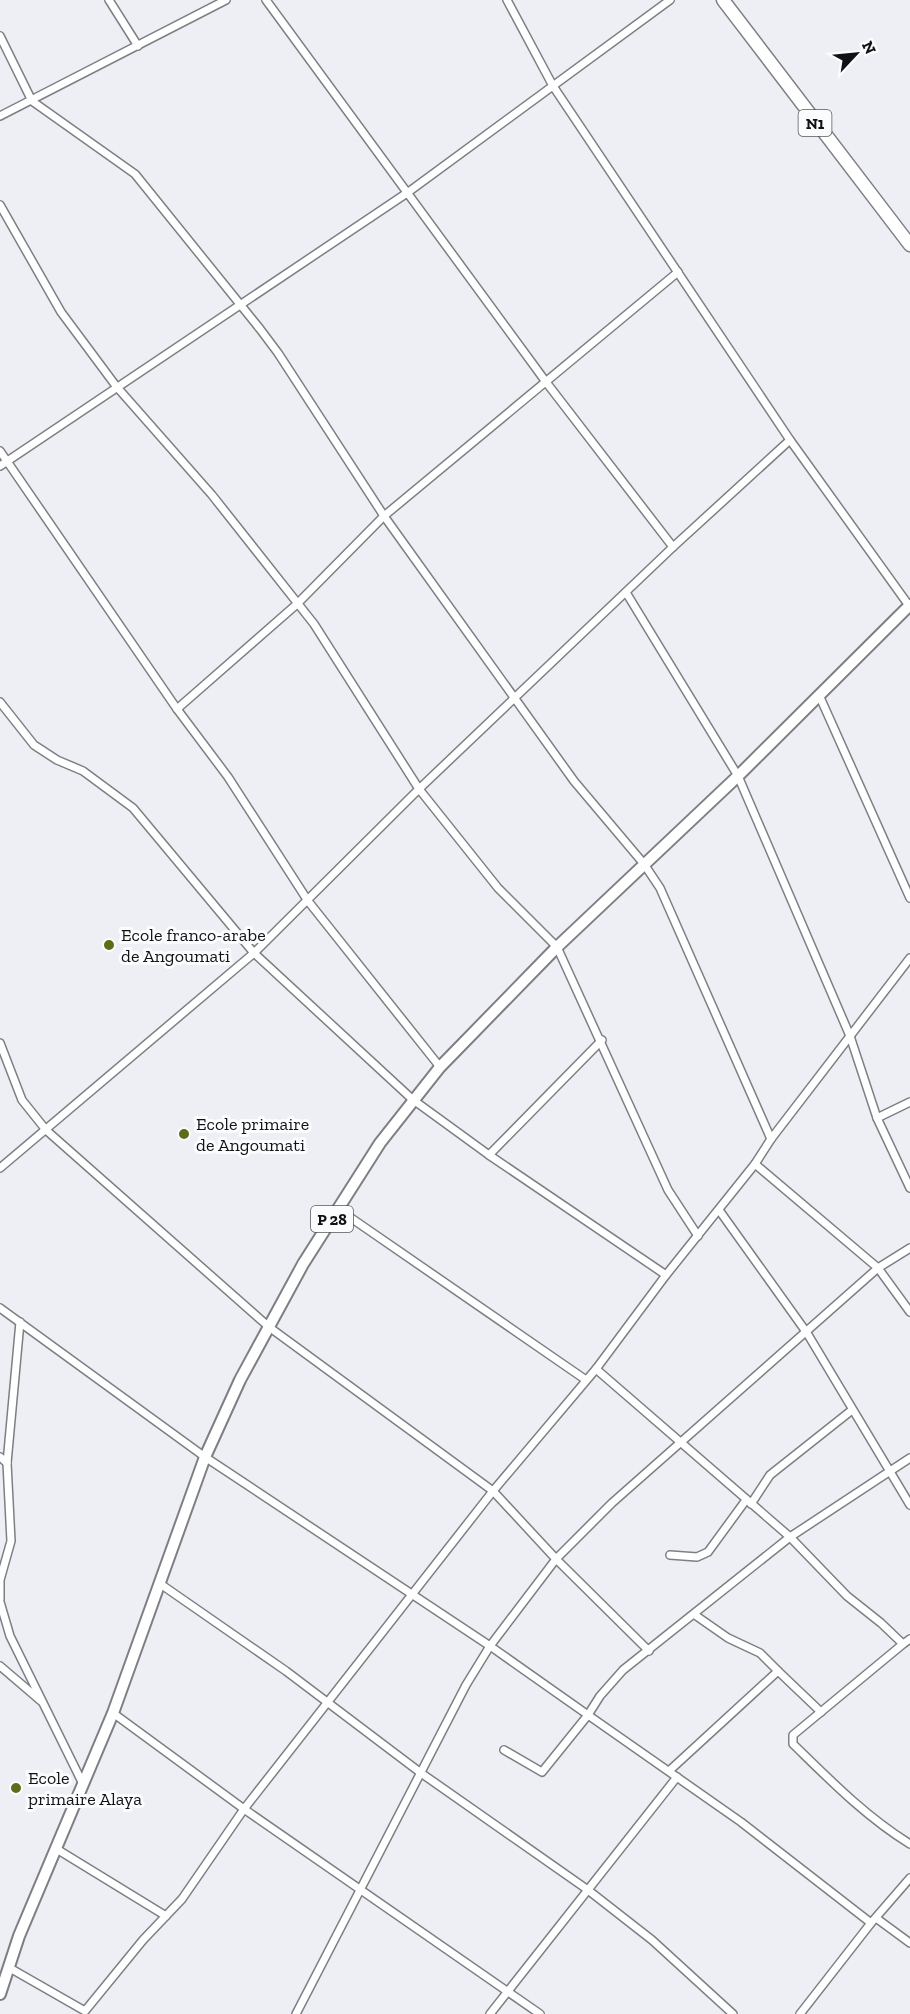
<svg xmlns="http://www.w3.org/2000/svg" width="910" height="2014" viewBox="0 0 910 2014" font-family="'Zilla Slab',serif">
	<rect width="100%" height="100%" fill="#edeff4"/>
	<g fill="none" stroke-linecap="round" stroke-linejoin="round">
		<g stroke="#7d7f83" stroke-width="10">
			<g id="street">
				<path d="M109,0l29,46"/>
				<path d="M266,0l280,382 127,165"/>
				<path d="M507,0l46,86 237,354 120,167"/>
				<path d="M0,36l32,65 103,73 125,155 18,24 106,163 190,265 70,83 16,24 111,251"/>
				<path d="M0,116l226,-116"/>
				<path d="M0,205l61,107 55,74 96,109 102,129 105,165 79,99 59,59 111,243 30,46"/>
				<path d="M0,451l177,258 51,68 80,124 132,166"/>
				<path d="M0,466l407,-273 263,-193"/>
				<path d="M627,594l111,182 112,260 27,82 33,70"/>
				<path d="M819,695l91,203"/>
				<path d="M0,702l34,43 23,15 26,11 50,37 121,145 158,146 77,56 177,120"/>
				<path d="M177,709l120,-105 87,-88 294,-244"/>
				<path d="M0,1043l22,57 24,30 223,197 224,164 63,68 93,92"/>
				<path d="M877,1118l33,-16"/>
				<path d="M489,1155l113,-115"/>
				<path d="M755,1164l123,104 32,44"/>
				<path d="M0,1168l254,-215 165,-164 254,-242 117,-107"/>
				<path d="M338,1209l248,171"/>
				<path d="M719,1210l88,123 103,172"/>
				<path d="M0,1308l205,149 285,189 98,69 12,-19 23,-26 167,-133 120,-79"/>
				<path d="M596,1369l194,168 57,59 34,27 22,21 7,-5"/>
				<path d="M0,1457l7,6"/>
				<path d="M751,1504l19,-29 82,-65"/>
				<path d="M670,1555l27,2 11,-5 38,-52"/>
				<path d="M159,1583l127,88 135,102 167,117 64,50 81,74"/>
				<path d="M0,1599v-19l11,-39 -4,-78 13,-141"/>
				<path d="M0,1602l10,34 72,146"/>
				<path d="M903,1644l-110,91v9c37,36 73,73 117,100"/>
				<path d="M0,1666l41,35"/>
				<path d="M778,1671l43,41"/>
				<path d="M113,1713l131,96 296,205"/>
				<path d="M504,1750l38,22 46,-57 153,107 130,101 39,-45"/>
				<path d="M669,1771l109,-100 -18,-18 -32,-15 -33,-23"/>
				<path d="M55,1848l111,68"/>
				<path d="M876,1918l34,25"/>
				<path d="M8,1967l77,44 58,-71 39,-41 62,-90 249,-318 103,-122 70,-94 89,-111 16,-25 139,-181"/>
				<path d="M296,2014l170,-329 24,-39 66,-87 56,-56 266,-235 32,-20"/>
				<path d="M490,2014l187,-237"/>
				<path d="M800,2014l71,-91"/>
			</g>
		</g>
		<g stroke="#7d7f83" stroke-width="14">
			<path id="primary" d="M0,1994l19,-58 94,-223 92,-256 35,-77 63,-116 77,-121 60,-76 117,-120 181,-171 172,-171"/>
		</g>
		<g stroke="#7d7f83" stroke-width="15">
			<path id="highway" d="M723,0l187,245"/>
		</g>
		<use href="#street" stroke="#fff" stroke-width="7"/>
		<use href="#primary" stroke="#fff" stroke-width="10"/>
		<use href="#highway" stroke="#fff" stroke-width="12"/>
	</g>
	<g fill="#5c6c18" stroke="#fbfcfe" stroke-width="2">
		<circle cx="109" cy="945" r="6"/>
		<circle cx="184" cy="1134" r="6"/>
		<circle cx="16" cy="1788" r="6"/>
	</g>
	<g text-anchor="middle" stroke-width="6" stroke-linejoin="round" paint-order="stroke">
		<g fill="#fbfcfe" stroke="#57585a" stroke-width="1.5">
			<rect x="798.5" y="110" width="33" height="26" rx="4.5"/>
			<rect x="311" y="1206" width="42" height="26" rx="4.5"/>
		</g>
		<g font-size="16" font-weight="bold" fill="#111214">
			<text x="815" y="129">N1</text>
			<text x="332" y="1225">P 28</text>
		</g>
		<g font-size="18" fill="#111214" stroke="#fbfcfe" text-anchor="start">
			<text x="121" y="941">Ecole franco-arabe<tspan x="121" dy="21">de Angoumati</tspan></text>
			<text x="196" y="1130">Ecole primaire<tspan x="196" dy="21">de Angoumati</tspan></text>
			<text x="28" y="1784">Ecole<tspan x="28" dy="21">primaire Alaya</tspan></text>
		</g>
	</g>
	<g transform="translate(856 54) rotate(64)" stroke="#fbfcfe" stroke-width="4.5" paint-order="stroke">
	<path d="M0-4.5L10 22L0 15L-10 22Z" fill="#111214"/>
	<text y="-9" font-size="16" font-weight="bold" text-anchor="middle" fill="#111214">N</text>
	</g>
</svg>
